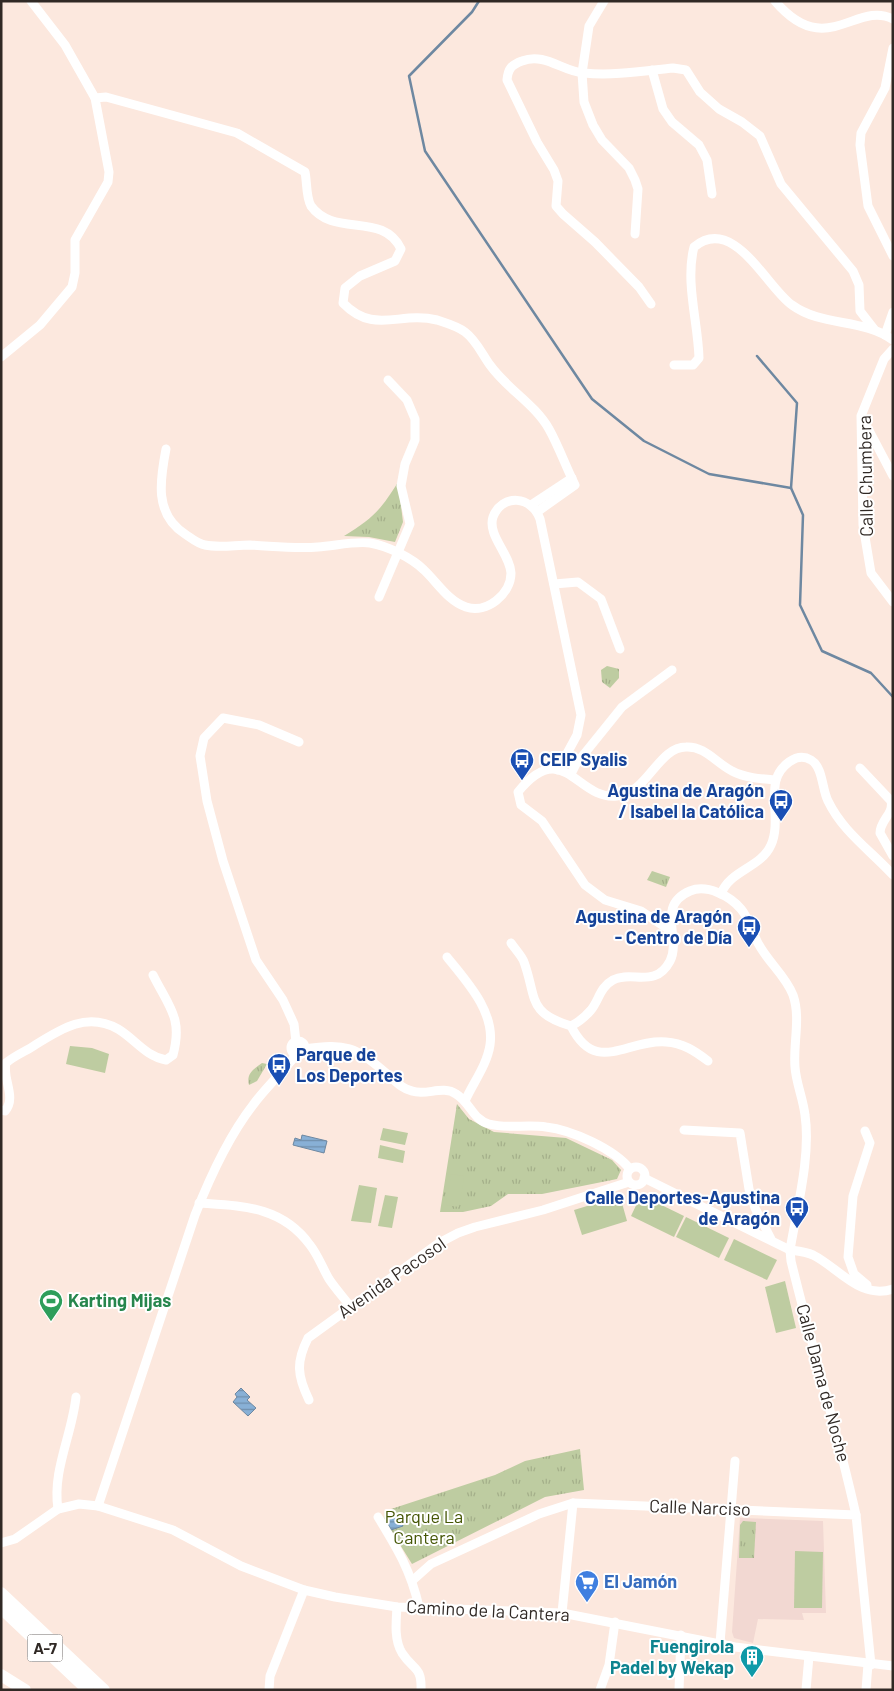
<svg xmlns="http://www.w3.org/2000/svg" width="894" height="1691" viewBox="0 0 894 1691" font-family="Barlow,sans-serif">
	<defs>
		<pattern id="park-tufts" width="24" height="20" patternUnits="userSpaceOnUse" patternTransform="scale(1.25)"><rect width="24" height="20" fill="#becca1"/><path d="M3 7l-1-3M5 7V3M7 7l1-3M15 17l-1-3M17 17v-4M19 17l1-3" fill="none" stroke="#a4af8a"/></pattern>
		<pattern id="water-rules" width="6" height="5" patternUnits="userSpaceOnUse" patternTransform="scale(1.25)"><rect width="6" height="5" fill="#88b0d6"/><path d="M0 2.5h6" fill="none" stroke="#708fad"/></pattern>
	</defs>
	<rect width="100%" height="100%" fill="#fce8de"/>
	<path fill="#f2d8d2" d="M740,1518l83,3 3,92h-24l2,7 -46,-1 -5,24 -19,-5 -2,-6z"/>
	<g fill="url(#park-tufts)">
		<path d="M398,482l5,40 -8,20 -26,-5 -25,-1c28,-17 37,-26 54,-54z"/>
		<path d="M607,666l12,3v9l-9,10 -8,-6 -1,-12z"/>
		<path d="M652,871l18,6 -4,10 -19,-7z"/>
		<path d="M262,1063l5,1 -10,17 -8,4c-3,-12 5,-16 13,-22z"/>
		<path d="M457,1104l12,15 25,13 72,6 46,22 9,10 -4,9 -75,15h-34l-17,12 -28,6h-23z"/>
		<path d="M580,1449l4,41 -39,7 -133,67 -28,-45 1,-8 110,-36 30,-14z"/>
		<path d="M743,1521l13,1 -2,36h-15l1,-33z"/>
	</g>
	<g fill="#becca1">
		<path d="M70,1046l22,2 17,6 -4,19 -39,-9z"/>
		<path d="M383,1128l25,5 -3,12 -25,-5z"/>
		<path d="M380,1145l25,6 -2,12 -25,-5z"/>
		<path d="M451,1174l13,2 -5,31 -13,-2z"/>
		<path d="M359,1185l18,3 -6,35 -20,-2z"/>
		<path d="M385,1195l13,2 -6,31 -14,-2z"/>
		<path d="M641,1195l43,21 -10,21 -43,-21z"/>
		<path d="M620,1196l7,25 -45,14 -8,-25z"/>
		<path d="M686,1217l43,21 -10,20 -43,-21z"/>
		<path d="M734,1239l43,21 -10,20 -43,-20z"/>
		<path d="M785,1281l11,47 -20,5 -11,-46z"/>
		<path d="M795,1551l28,1 -1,56h-28z"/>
	</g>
	<g fill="url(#water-rules)" stroke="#6e88a1">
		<path d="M302,1135l25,6 -3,12 -31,-8 2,-7 6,2z"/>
		<path d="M241,1388l9,9 -3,3 9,8 -8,8 -15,-14 4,-5 -2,-3z"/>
		<path d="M398,1515l5,11 -12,4 -5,-10z"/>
	</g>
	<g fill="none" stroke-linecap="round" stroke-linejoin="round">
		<g stroke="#6e88a1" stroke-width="2.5">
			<path d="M479,1l-7,11 -63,64 16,75 167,248 52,42 65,33 82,14"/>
			<path d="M757,356l40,47 -6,85 12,27 -3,90 22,46 49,22 22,24"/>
		</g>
		<g stroke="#fff" stroke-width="9">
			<path d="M604,1l-15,25 -7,47 2,29 9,23 9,15 27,28 6,12 3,9 -3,45"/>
			<path d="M775,1c51,60 81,-1 118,18"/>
			<path d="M893,48l-8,40 -24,45 -1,12 8,61 25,50"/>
			<path d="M652,70l11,39 9,13 27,23 8,15 5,34"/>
			<path d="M95,98l11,-1 131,36 68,39c2,9 1,26 6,34 23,32 72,5 90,43l-6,12 -35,15 -15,12 -2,15c31,32 56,8 94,17 9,3 20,6 28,12 11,8 17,22 25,33 17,24 45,39 59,64 10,18 17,38 26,56l-38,27"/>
			<path d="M651,304l-12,-17 -44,-45 -32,-28 -7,-8 2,-25 -4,-11 -17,-28 -30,-62c1,-11 4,-15 15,-19 23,-9 41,11 62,12 29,3 60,-2 89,-5l13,2 14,22 19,17 23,13 18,14 21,48 72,87 6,14 1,26 14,18"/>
			<path d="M885,335l8,-23"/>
			<path d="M893,349l-9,10 -23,57 2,109 8,48 22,29"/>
			<path d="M1,357l39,-32 32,-38 3,-14v-33l33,-58 1,-10 -14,-74 -30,-53 -34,-44"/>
			<path d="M674,365h19l6,-7c-1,-36 -14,-76 -5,-111 40,-33 73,41 98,58 30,22 71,13 101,35"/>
			<path d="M863,419l30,57"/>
			<path d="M166,449c-6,31 -12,65 19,85 6,4 13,10 20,11 14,3 30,0 45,0 22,1 45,4 68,2 16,-1 36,-6 52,-4 18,3 42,15 54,27 13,12 24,31 42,37 21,7 45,-13 45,-34 -1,-19 -24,-38 -18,-56 9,-24 39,-21 47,2l41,196 -4,20 -19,35"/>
			<path d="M531,505l41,-27"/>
			<path d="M554,584l24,-2 23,17 19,50"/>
			<path d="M379,597l31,-73 -9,-38 4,-22 10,-24v-21l-8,-19 -19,-20"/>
			<path d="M860,768l31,33c3,13 -11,19 -11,32l13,23"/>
			<path d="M571,774l5,-10 46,-57 50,-37"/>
			<path d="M721,894c9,-24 40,-26 50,-49 9,-20 0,-44 5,-65 4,-13 20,-29 35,-20 12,7 11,30 17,41 15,31 42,49 65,74"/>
			<path d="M671,931l-30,-20 -36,-11 -20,-15 -43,-64 -21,-16 -3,-13c46,-56 59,9 99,4 31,-3 41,-49 69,-49 19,-1 30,16 46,24 13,7 30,8 44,9"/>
			<path d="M511,943c4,6 11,13 13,19 13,36 3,51 47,64 25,50 55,13 95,16 17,1 29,9 42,19"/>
			<path d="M447,957c19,24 48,54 43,88 -3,20 -17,38 -25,56"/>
			<path d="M571,1026c8,-4 14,-9 20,-16 8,-10 9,-23 22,-30 19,-10 42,9 57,-19 12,-23 -15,-55 20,-70 17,-7 40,5 51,18 7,8 10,20 15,30 9,21 29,35 37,56 8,23 0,48 2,72 1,16 8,31 10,48 6,41 -8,93 -15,135l1,11c21,86 46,169 65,254"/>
			<circle cx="298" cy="1048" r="7"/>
			<path d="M296,1042l-2,-18 -11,-24 -27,-40 -33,-99 -16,-60 -7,-45 4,-18 19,-20 36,7 40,17"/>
			<path d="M304,1049c42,-6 51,-3 83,25 7,6 15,15 25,17 14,5 31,-6 44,3 14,8 17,26 33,30 18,5 39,0 57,3 26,3 68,22 84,42"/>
			<path d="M1,1110l4,1c12,-14 -3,-32 1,-48 8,-7 18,-11 26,-16 27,-17 54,-36 86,-18 17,10 27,27 48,31l7,-5c10,-37 -4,-48 -20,-80"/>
			<path d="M684,1130l56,3 9,56 6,19 16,31"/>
			<path d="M865,1131l5,12 -17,53 -5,61 6,17 13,11"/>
			<circle cx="636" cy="1176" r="9"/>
			<path d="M644,1178l146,72c7,1 16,2 23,5 26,13 47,45 80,34"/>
			<path d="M199,1203c43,3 83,3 111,42 8,10 12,22 19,34 6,9 14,18 21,27"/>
			<path d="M309,1400c-12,-25 -13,-38 -1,-62l131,-95 19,-10 17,-6 68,-17 86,-28"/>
			<path d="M98,1506l97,-291c15,-38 33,-78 58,-110 13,-18 30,-33 43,-50"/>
			<path d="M58,1509c-6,-38 14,-74 18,-112"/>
			<path d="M378,1517c19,31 33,54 41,90"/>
			<path d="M1,1543l14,-4 43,-30 21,-5 19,2 75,24 68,36 63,24 31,7 62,10 165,6 173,34 158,19"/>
			<path d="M413,1580l18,-16 108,-50 34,-11 283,12 15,150"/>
			<path d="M397,1607c-1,15 -3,33 5,46 11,17 20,13 19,37"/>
			<path d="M562,1613l11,-110"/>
			<path d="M720,1643l15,-182"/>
			<path d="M269,1690l1,-14 34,-86"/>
			<path d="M600,1690l9,-25 6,-43"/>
			<path d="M679,1690l2,-55"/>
			<path d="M806,1690l3,-34"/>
			<path d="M866,1690l2,-26"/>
		</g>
		<g stroke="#fff" stroke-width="12">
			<path d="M1,1593l103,97"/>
			<path d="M1,1608l87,82"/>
			<path d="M1,1675l24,15"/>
		</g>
	</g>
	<defs>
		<g id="bus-pin" transform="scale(1.25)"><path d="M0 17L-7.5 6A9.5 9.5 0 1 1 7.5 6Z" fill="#1a4fb4" stroke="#fff"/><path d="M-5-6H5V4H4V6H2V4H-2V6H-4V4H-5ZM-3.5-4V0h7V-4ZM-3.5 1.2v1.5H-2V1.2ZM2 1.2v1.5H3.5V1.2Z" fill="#fff"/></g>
		<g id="stadium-pin" transform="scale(1.25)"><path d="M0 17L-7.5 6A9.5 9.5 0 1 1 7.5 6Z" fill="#2e9e5b" stroke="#fff"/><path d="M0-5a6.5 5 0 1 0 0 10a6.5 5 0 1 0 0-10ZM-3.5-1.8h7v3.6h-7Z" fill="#fff"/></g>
		<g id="supermarket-pin" transform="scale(1.25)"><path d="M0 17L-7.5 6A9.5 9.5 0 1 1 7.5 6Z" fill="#3f7fe0" stroke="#fff"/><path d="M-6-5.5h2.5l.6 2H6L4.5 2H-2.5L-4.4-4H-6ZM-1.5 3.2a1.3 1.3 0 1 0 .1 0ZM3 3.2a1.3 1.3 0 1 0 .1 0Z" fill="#fff"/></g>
		<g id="building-pin" transform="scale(1.25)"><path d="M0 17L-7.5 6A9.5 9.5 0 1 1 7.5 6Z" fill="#0f9aa8" stroke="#fff"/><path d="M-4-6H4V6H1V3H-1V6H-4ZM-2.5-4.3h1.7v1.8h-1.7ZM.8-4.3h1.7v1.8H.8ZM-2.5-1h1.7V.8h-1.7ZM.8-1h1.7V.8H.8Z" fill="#fff"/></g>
	</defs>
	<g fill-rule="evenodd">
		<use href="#bus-pin" x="522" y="760"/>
		<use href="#bus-pin" x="781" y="801"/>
		<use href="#bus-pin" x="749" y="927"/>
		<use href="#bus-pin" x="279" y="1065"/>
		<use href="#bus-pin" x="797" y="1208"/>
		<use href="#stadium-pin" x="51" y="1301"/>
		<use href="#supermarket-pin" x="587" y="1582"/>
		<use href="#building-pin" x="752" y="1657"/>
	</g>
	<g text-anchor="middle" stroke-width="4" stroke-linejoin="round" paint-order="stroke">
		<rect fill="#fff" stroke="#6e6966" stroke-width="1" x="27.5" y="1634.5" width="35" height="27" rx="4"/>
		<g font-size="16" font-weight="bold" fill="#302925">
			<text x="45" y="1654">A-7</text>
		</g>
		<g font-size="18" fill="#302925" stroke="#fff">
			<text transform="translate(866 476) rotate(-91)" y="6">Calle Chumbera</text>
			<text transform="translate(392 1278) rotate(-35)" y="6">Avenida Pacosol</text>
			<text transform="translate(823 1383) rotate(75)" y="6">Calle Dama de Noche</text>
			<text transform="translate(700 1508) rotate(2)" y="6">Calle Narciso</text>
			<text transform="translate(488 1611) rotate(3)" y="6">Camino de la Cantera</text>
		</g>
		<g font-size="18" font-weight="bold" fill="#164399" stroke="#fff" text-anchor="end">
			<text x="540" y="766" text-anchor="start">CEIP Syalis</text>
			<text x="764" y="797">Agustina de Aragón<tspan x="764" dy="21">/ Isabel la Católica</tspan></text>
			<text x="732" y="923">Agustina de Aragón<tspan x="732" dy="21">- Centro de Día</tspan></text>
			<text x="296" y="1061" text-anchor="start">Parque de<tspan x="296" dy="21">Los Deportes</tspan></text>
			<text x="780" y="1204">Calle Deportes-Agustina<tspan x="780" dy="21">de Aragón</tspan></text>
		</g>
		<g font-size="18" font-weight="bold" fill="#27864d" stroke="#fff" text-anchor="start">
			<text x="68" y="1307">Karting Mijas</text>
		</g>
		<g font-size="18" fill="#455605" stroke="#fff">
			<text x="424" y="1523">Parque La<tspan x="424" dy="21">Cantera</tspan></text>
		</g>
		<g font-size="18" font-weight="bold" fill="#366cbe" stroke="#fff" text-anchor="start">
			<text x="604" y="1588">El Jamón</text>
		</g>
		<g font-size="18" font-weight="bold" fill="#0d838f" stroke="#fff" text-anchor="end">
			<text x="734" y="1653">Fuengirola<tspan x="734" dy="21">Padel by Wekap</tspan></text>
		</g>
	</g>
	<rect width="894" height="1691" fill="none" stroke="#302925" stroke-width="5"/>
</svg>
